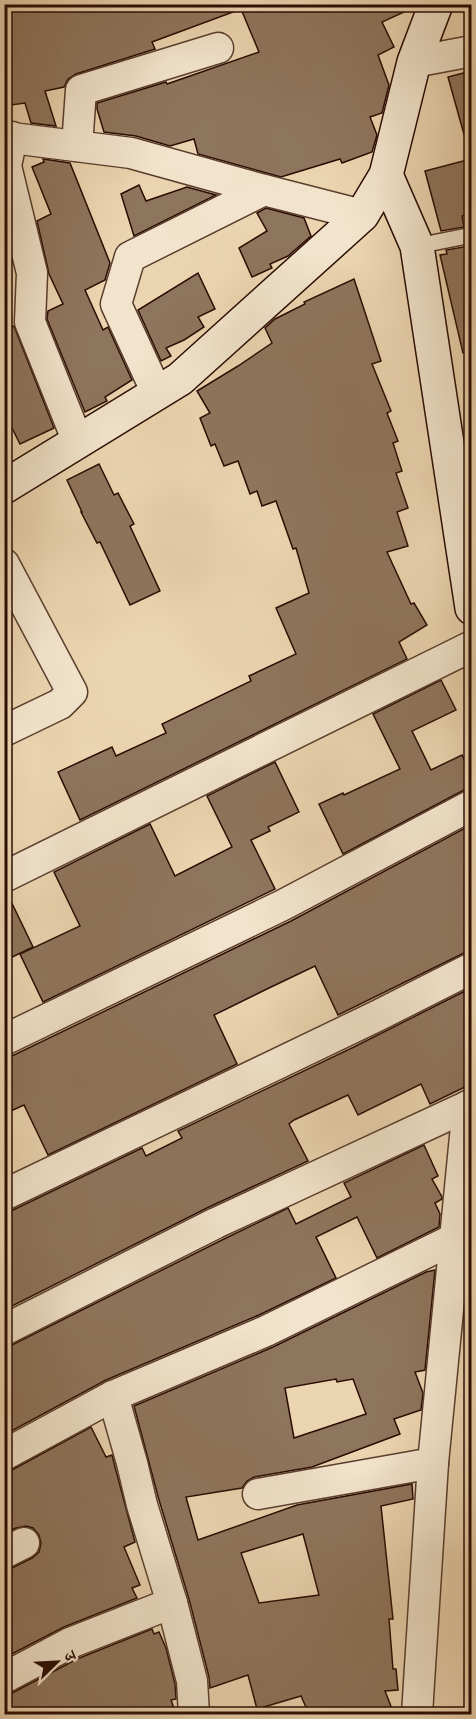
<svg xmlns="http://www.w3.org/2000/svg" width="476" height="1719" viewBox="0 0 476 1719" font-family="'IM FELL DW Pica','Noto Serif Devanagari',serif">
	<rect width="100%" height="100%" fill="#ebd5b0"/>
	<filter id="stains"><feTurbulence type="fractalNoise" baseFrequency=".00333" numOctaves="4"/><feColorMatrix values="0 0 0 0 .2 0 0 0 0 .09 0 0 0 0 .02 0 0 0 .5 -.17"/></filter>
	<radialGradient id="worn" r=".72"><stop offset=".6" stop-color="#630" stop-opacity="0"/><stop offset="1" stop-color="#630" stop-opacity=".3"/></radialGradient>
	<g fill="#8e755d" stroke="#2a0c03" stroke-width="1.5" fill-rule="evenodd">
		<path d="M4,4h412l-1,3 -33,15 12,25 -16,8 11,30 -7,28 -12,4 7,18 -5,17 -30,11 -2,-4 -59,18 -83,-23 -4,-15 -24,7 -34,-10 -32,-4 -7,-23v-6l69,-21 1,2 92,-32 -18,-43 -89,33 3,7 -79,25 -8,5 -4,8 -19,4 11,35 -25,-3 -6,-20 -21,3z"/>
		<path d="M471,71v66l-6,1 -17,-61z"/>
		<path d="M43,159l27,4 40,100 -5,17 -20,10 18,40 5,-3 24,53 -27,17 2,4 -22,11 -38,-93 1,-8 15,-7 -14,-30 -12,-53 14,-7 -19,-47 12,-5z"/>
		<path d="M471,159v54l-9,3 2,11 -23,4 -16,-60z"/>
		<path d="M139,185l7,16 41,-14 29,8 -82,41 -13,-42z"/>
		<path d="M266,208l38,10 7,18 -23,20 -18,8 2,4 -20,9 -13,-29 28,-17 -10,-18z"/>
		<path d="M469,246l2,12v94l-8,1 -23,-98 7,-1 -1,-4z"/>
		<path d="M198,273l17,36 -17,8 6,10 -20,13 -18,8 5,8 -10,5 -23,-51z"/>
		<path d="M354,279l27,82 -9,3 19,47 -4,2 11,28 -5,2 9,28 -6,2 12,35 -11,4 11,34 -21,6 24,52 3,-1 13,22 -28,17 8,17 -327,161 -22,-48 54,-25 4,9 50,-23 -4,-9 89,-43 -2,-5 47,-22 -20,-46 33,-15 -13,-45 -3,1 -17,-48 -14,5 -5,-15 -7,3 -12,-33 -14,5 -9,-22 -4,2 -11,-28 10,-5 -13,-22 41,-25 34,-23 -7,-15 10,-9 30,-15 -1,-2z"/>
		<path d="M14,326l40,102 -34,16 -16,-32v-82z"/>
		<path d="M99,464l15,31 4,-2 16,31 -4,2 30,65 -30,14 -30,-63 -3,1 -16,-31h1l-15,-32z"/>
		<path d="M441,680l15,30 -44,21 19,39 31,-15 9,20v13l-7,2 -121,64 -24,-50 24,-11 1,2 56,-26 -27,-55z"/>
		<path d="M275,762l24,50 -31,15 2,4 -19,9 24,49 -232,113 -23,-48 60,-28 -26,-54 96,-48 25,52 57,-29 -25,-51z"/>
		<path d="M469,826l2,7v118l-7,2 -126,62 -23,-49 -46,22 -55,27 23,49 -189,91 -24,-50 -20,9v-57l8,-1 279,-135z"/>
		<path d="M7,893l26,54 -29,14v-67z"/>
		<path d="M471,988v96l-41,20 -9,-20 -63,31 -10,-20 -54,25 -5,4 19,37 -99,46 -205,103v-98l7,-1 131,-63 4,8 36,-18 -4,-7 176,-84z"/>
		<path d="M424,1145l14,31 -6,3 10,18v2l-7,4 5,11 -1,13 -62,31 -20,-41 -41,20 20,41 -77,37 -153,65 -102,55v-88l8,-2 212,-106 64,-31 8,16 55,-27 -7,-14z"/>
		<path d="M435,1270l-10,100 -10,2 8,21 -2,17 -27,9 6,15 -88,33 -58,10 -7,4 -5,7 -56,9 12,43 99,-35 115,-21 1,15 -32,7 12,113h-4l4,50h3l2,21 -13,1 9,23h-85l-8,-18 -44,13 -9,-34 -38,13 -1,-11 -20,-78 -30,-99 -25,-94 139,-59 153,-75zM336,1379l1,3 16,-3 13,35 -72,24 -9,-50zM303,1534l16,61 -60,8 -18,-50z"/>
		<path d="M91,1427l15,30 6,-2 3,12 20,75 -11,5 16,38 -8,3 5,10 -73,29 -60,31v-88l8,-2 20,-10 7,-6 2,-9 -2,-8 -6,-7 -7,-2 -10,2 -12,5v-61l8,-2z"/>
		<path d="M152,1629l2,5 5,-2 7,16 9,36 1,15 -5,1 5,14h-172v-19l8,-2 65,-34z"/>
	</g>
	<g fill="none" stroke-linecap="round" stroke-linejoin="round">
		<g stroke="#5a3e2e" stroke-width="18">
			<path id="lane" d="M417,246l55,-11"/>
		</g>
		<g stroke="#5a3e2e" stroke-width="33">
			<g id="street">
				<path d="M414,62l58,-11"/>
				<path d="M4,137l127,16 133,37 98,25"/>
				<path d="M12,137l-6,29 26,107 -2,49 48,120"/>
				<path d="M77,146l4,-56 137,-42"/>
				<path d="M157,393l-41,-89 14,-47 134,-67"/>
				<path d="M4,564l68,128 -12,12 -56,27"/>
				<path d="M4,877l468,-231"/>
				<path d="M4,1040l279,-135 189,-100"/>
				<path d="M4,1195l373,-179 95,-48"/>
				<path d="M4,1330l212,-107 252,-117"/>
				<path d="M4,1455l109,-59 153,-65 190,-93"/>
				<path d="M258,1494l175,-31"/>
				<path d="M4,1553l20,-10"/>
				<path d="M172,1603l20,78 2,33"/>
				<path d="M4,1678l66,-35 102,-40 -30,-98 -10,-42 -19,-67"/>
				<path d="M417,1714l16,-251 35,-357 4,-2"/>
			</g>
		</g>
		<g stroke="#2a0c03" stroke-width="36">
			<g id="secondary">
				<path d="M386,175l31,71 55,362"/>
				<path d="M4,487l176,-108 182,-164 24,-40 28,-113 22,-58"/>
			</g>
		</g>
		<use href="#lane" stroke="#f2e4cc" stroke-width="15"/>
		<use href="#street" stroke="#f2e4cc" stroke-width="30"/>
		<use href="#secondary" stroke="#f2e4cc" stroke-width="33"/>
	</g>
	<rect width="476" height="1719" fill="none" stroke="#ebd5b0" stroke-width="24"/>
	<rect x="6" y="6" width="464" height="1707" fill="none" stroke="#2a0c03" stroke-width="3"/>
	<rect x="12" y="12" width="452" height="1695" fill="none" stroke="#2a0c03" stroke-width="1.5"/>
	<g transform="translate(57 1662) rotate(66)" stroke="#f2e4cc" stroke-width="4.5" paint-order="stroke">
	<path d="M0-4.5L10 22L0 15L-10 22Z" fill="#2a0c03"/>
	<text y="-9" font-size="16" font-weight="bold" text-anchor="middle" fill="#2a0c03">उ</text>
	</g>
	<rect width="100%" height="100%" filter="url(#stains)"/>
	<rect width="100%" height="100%" fill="url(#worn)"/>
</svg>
